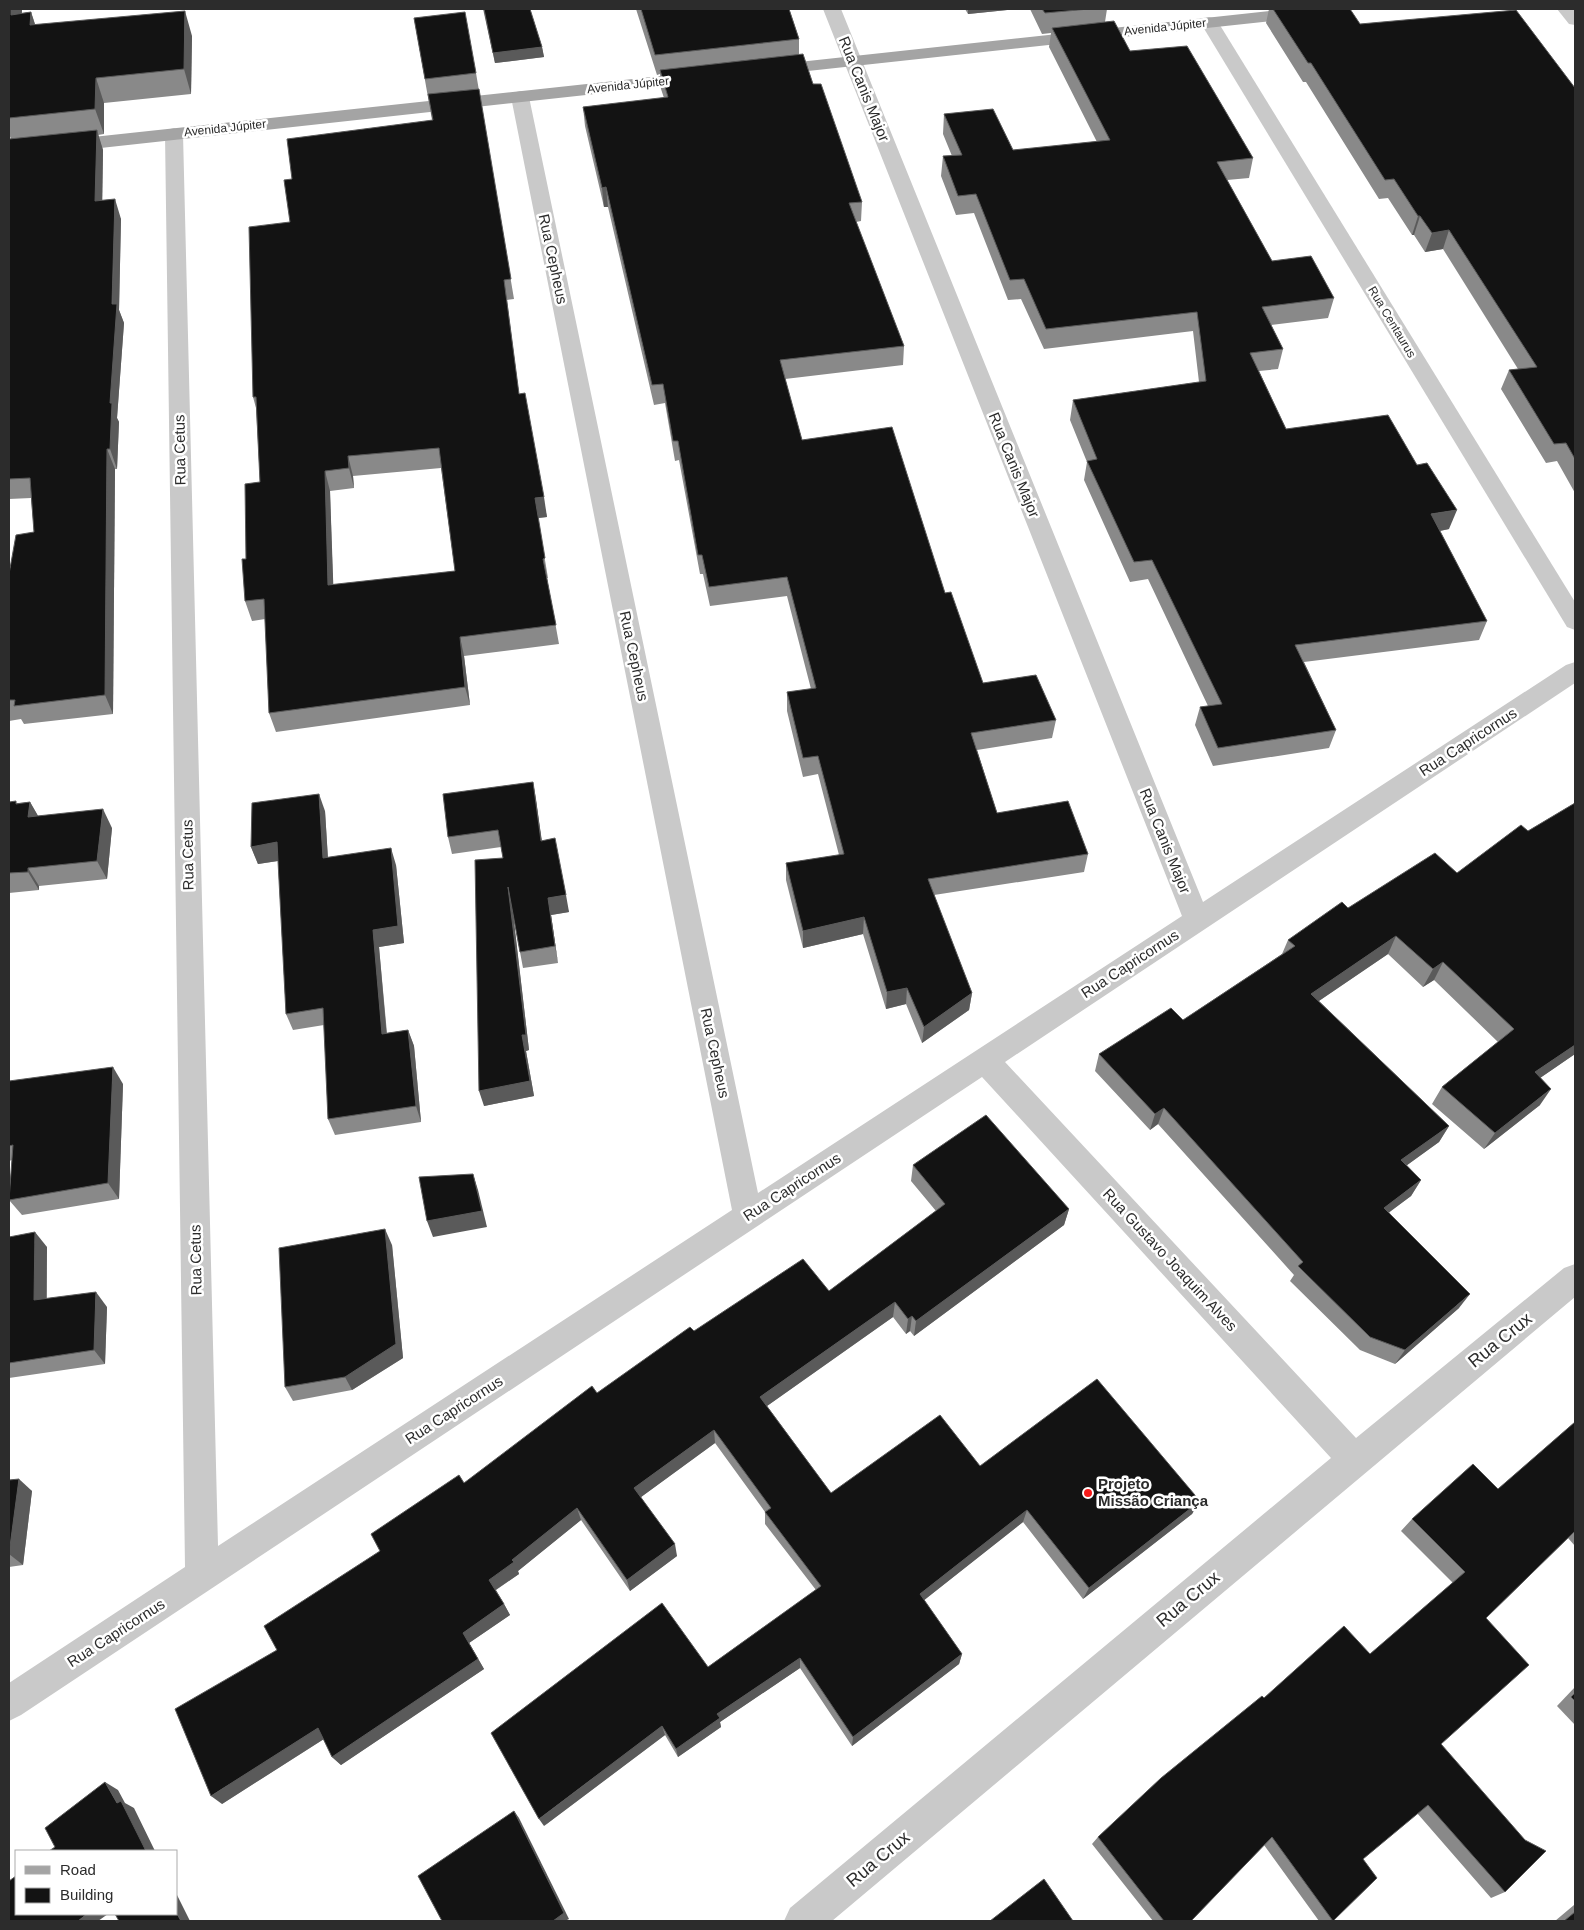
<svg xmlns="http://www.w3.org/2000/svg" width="1584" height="1930" viewBox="0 0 1584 1930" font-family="Arial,sans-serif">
	<rect width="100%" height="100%" fill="#fff"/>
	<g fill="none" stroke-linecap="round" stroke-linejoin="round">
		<g fill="#c9c9c9" fill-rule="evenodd">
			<path d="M823,9h18l362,893 363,-237 9,-3v21l-570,379 351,376 208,-170 11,-4v33l-743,624h-48l6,-13 541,-450 -349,-381 -961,638 -12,6v-38l176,-116 -20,-1433 2,-4 7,-2 7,2 2,4 35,1412 514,-336 -221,-1113 2,-4 7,-2 7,2 2,4 229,1096 424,-277z"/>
			<path d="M1557,9h18v16l-6,-1z"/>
			<path d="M1209,17l6,1 3,4 357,580v28l-8,-3 -367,-605 3,-4z"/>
		</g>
		<g fill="#a4a4a4" fill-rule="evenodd">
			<path d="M1289,9h56l-3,4 -6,1 -565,61 -6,-1 -3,-4 3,-4 6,-1z"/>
			<path d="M698,72l7,2 2,4 -2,4 -696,76v-12z"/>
		</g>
	</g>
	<g fill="#898989" fill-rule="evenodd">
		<path d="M9,9h13v4l9,-1 4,12 157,12 -1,58 -87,9v31l-6,1 5,15 -1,50 19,19 -2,91 5,13 -7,95 2,4 -2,47h-2l-2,245 -89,10 -3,-5 -12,2v-147l25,-42 -3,-34 -22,1v-360h2l-2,-5z"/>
		<path d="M483,9h47l12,38 2,10 -49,6z"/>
		<path d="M636,9h153l10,30v16l14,29 49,118 -1,19 -5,1 48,124 -1,19 -118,14 17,61 143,153 38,90 73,37 -4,18 -75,12 20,63 91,41 -4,18 -150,23 38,98 -3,17 -47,33 -16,-39 -20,5 -23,-75 -60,14 -17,-68v-17l53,-8 -21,-81 -15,3 -16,-66v-19l24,-3 -24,-93 -77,10 -7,-32h-3l-21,-114 -4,1 -10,-58 -11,2 -46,-198h-4l-19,-81 -2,-19 81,-9 -3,-9 -1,-15 -3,1z"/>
		<path d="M965,9h52l-49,5z"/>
		<path d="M1030,9h77l-2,13 25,29 123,107 -4,20 -22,2 45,81 62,37 -6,20 -57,7 12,24 -5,20 -19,2 27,58 163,100 -9,2 47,90 -8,19 -175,22 32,68 -7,18 -116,18 -18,-41 5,-18 8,-1 -60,-127 -18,3 -46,-102 3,-18 -17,-42 3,-20 126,-18 -6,-51 -149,18 -23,-50 -13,1 -34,-87 -18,2 -15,-39 2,-20h9l-9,-22 1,-20 69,36 84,-8 -48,-95 2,-14 -9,1z"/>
		<path d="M1257,9h93l10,15 215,64v405l-18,-32 -11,2 -45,-74 8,-19 9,-1 -75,-120 -18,3 -11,-17h-2l-24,-37 -9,1 -73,-117h-3l-37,-59 3,-14 -11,1z"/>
		<path d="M414,18l62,55 38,226 -7,1 12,94 28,123 -9,1 10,60h-1l12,66 -95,12 6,49 -194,27 -7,-19 -4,-94 -13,2 -7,-20 1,-42 14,-77 -4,-74 -3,-11 37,-175 2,-43 140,-59zM441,468l14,103 -122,14 -3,-94 24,-3 -1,-12z"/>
		<path d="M533,782l9,59 27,71 -18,3 7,48 -35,5 -10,-53 16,135 -3,1 8,45 -50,10 19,-248 -2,-11 -49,7 -4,-17z"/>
		<path d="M9,802l9,1 12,-1 8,14 74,12 -5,51 -68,7v4l-30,3z"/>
		<path d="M1575,803v251l-35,24v27l-56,44 -52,-45 10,-17 56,-45 -64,-62 -11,7 -35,-33 -69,47 130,125 -10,16 -32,23 14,15 -10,16 -22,16 70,96 -64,56 -35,-14 -70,-69 4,-6 -136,-151 -8,6 -55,-59 4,-17 84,-34 99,-66 6,-14 60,-32 109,-35 71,-42z"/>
		<path d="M325,811l3,47 68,7 8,78 -25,4 8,86 21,-3 6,16 7,76 -86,13 -7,-16 -4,-94 -31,5 -7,-16 -8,-153 -20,3 -7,-17z"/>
		<path d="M9,1081l114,3 -4,115 -97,16 -13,-15 3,-40 -3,1z"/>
		<path d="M913,1165l156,44 -5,16 -150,111 -4,-5 -4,3 -13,-17 -126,89 64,87 149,-27 220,35 -8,13 -109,85 -60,-77 -99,78 38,54 -3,10 -107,82 -52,-78 -80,54 1,5 -43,30 -13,-22 -121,91 164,-159 108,-77 -51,-66v-12l-50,-69 -74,54 36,59 -47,35 -49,-71 -63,51 1,3 -23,16 8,14 6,11 -41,28 15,26 -143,96 -9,-8 -8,-18 -102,65 55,-154 103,-99 84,-68 133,-90 97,-62 135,-40 107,-80 -25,-30z"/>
		<path d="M9,1237l38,10v52l60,8 -2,57 -96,14z"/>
		<path d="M392,1245l11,113 -51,32 -59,11 -8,-14z"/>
		<path d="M1575,1422v124l-7,-8 -82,80 -45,126 64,148 -14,6 -74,-85 -54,46 -30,62h-14l-55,-76 -73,76h-38l-61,-77 6,-7 166,-139 106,-44 83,-71 -52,-52 11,-12 86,-30z"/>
		<path d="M9,1480l23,11 -9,74 -14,2z"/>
		<path d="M1575,1687v38l-18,-19z"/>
		<path d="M1575,1904v17h-20l19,-16z"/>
	</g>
	<g fill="#5a5a5a">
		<path d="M11,9h11l-2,30 -9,-24z"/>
		<path d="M968,9h49l-49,5z"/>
		<path d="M185,11l7,25 -1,58 -7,-25z"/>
		<path d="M31,12l8,25 -9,-12z"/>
		<path d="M542,47l2,10 -49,6 -2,-10z"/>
		<path d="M96,78l8,25v31l-9,-25z"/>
		<path d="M97,130l6,20 -1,71 -7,-20z"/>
		<path d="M606,187l2,20h-4l-2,-19z"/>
		<path d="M115,199l6,20 -2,91 5,13 -7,95 2,4 -2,47 -7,-20v-46z"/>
		<path d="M1418,216h2l-6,19h-2z"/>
		<path d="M1449,230l-6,19 -18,3 7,-19z"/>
		<path d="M107,449l8,20 -2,245 -8,-19z"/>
		<path d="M348,456l5,20 1,12 -5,-20z"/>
		<path d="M325,471l5,20 4,114 -6,-20z"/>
		<path d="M544,497l3,20 -9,1 -3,-20z"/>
		<path d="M1457,510l-8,19 -25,5 7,-20z"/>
		<path d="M460,637l4,19 6,49 -5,-18z"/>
		<path d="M533,782l3,17 8,59 -3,-17z"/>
		<path d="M319,794l6,17 4,65 -6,-18z"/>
		<path d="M30,802l11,19 -13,-4z"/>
		<path d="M103,809l9,19 -5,51 -10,-18z"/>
		<path d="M277,842l7,18 -26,4 -7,-17z"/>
		<path d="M391,848l5,17 8,78 -25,4 9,103 -6,-16 -9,-104z"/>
		<path d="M28,868l11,18v4l-11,-18z"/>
		<path d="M508,887l4,17 17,146 -3,1 8,45 -50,10 -5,-15 43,-56z"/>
		<path d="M566,895l3,17 -18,3 7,48 -3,-17 -7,-48z"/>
		<path d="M864,917l-1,17 -60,14v-17z"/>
		<path d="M1396,936l-8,18 -84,57 7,-17z"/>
		<path d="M1443,962l-9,18 -11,7 10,-18z"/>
		<path d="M907,988l-1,16 -20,5 1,-17z"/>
		<path d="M972,993l-3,17 -47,33 2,-16z"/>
		<path d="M408,1030l6,16 7,76 -5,-16z"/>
		<path d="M1575,1045v9l-51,35 11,-17z"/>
		<path d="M113,1067l10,17 -4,115 -11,-16z"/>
		<path d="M1551,1089l-11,16 -56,44 11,-16z"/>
		<path d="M1164,1108l-6,16 -8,6 5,-16z"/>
		<path d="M1449,1126l-10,16 -47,34 9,-16z"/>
		<path d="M473,1174l5,16 9,37 -54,10 -6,-16z"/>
		<path d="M1421,1180l-10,16 -36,27 9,-15z"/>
		<path d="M1069,1209l-5,16 -150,111 2,-15z"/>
		<path d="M385,1229l7,16 11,113 -51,32 -7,-13z"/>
		<path d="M35,1232l12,15 -1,68 -12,-15z"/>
		<path d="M96,1292l11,15 -2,57 -11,-14z"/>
		<path d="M1470,1294l-11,14 -64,56 10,-14z"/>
		<path d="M895,1302l-2,15 -133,94v-14z"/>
		<path d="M912,1316l-2,15 -4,3 2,-15z"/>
		<path d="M714,1430l1,13 -78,57 -3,-12z"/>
		<path d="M19,1479l13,12 -9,74 -14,-11z"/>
		<path d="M1200,1501l-8,13 -109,85 6,-11z"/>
		<path d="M577,1508l4,12 -63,51 1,3 -25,17 -5,-11 23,-20z"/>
		<path d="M1027,1510l-4,12 -105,83 2,-11z"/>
		<path d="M675,1544l2,12 -47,35 -3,-11z"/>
		<path d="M504,1604l6,11 -41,28 15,26 -143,96 -9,-8 131,-124z"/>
		<path d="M962,1654l-3,10 -107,82 1,-9z"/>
		<path d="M800,1658v10l-80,54 1,5 -43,30 -2,-8 41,-35z"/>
		<path d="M662,1726l3,9 -121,91 -5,-7z"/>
		<path d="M318,1728l9,9 -105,67 -11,-8z"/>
		<path d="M105,1782l13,8 7,13 9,5 21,43h-9l-29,-48z"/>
		<path d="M514,1811l5,7 50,101 -4,2h-12z"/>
		<path d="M176,1893l14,28h-9l-5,-9z"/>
		<path d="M87,1914h21l-10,7h-20z"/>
	</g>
	<g fill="#131313" stroke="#5a5a5a" fill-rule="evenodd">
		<path d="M9,9h2v6l20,-3 -1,13 155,-14 -1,58 -88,9 -1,31 -86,9z"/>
		<path d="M484,9h46l12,38 -49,6z"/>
		<path d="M641,9h148l10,30 -144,16z"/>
		<path d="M1042,9h47l-44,4z"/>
		<path d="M1273,9h77l10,15 156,-14 59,78v371l-9,-16 -12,1 -45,-74 28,-3 -88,-137 -17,3 -12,-17h-2l-24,-37 -9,1 -74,-117h-3z"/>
		<path d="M465,12l11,61 -51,6 -11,-61z"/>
		<path d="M1114,21l16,30 57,-5 66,112 -36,4 55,99 39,-5 23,42 -72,9 21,42 -33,4 36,76 102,-14 29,50 10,-2 30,47 -26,4 56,107 -192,24 41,85 -118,18 -18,-41 22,-3 -70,-144 -18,2 -47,-101 10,-2 -24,-59 133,-19 -9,-69 -151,17 -22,-50 -14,1 -34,-86 -18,2 -15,-40 19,-1 -18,-41 49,-5 20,41 97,-10 -58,-112z"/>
		<path d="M803,54l10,30h8l41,118 -13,1 55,143 -124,14 22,80 90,-13 53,166 6,-1 32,91 53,-8 20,45 -85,13 26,80 71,-12 20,53 -160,25 44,114 -48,34 -17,-39 -20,4 -23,-75 -61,14 -17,-68 58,-9 -26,-98 -15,2 -16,-66 29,-4 -29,-111 -78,10 -7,-32h-4l-20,-114h-5l-10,-57 -11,1 -46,-198 -4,1 -19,-81 85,-10 -8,-27z"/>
		<path d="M479,89l32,190 -7,1 15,114 6,-1 19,104 -9,1 10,60 -2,1 13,66 -96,12 5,50 -196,26 -5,-114 -19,2 -3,-42h4l-1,-75 15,-2 -4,-85h-3l-4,-170 41,-5 -6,-42 8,-1 -5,-40 146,-19 -5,-26zM439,448l16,123 -127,14 -3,-114 24,-3 -1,-12z"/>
		<path d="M97,130l-2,71 20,-2 -3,105h5l-7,99h2l-2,46h-3l-2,246 -91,11 1,-6h-6v-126l7,-39 18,-3 -4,-54 -21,1v-340z"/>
		<path d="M533,782l8,59 14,-3 11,57 -18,3 7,48 -35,6 -12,-65 18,148h-4l8,46 -51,10 -4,-231 28,-2 -5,-28 -50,7 -5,-43z"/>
		<path d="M319,794l4,64 68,-10 7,78 -25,4 9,104 26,-4 8,76 -88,13 -5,-111 -37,6 -9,-172 -26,5 1,-44z"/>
		<path d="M16,801v3l14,-2 -2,15 75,-8 -6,52 -69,7v4l-19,1v-71z"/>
		<path d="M1575,803v242l-40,27 16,17 -56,44 -53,-46 72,-58 -71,-67 -10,7 -37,-33 -85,58 138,132 -48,34 20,20 -37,28 86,86 -65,56 -35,-13 -72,-71 5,-4 -139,-154 -9,6 -56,-60 72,-46 12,12 112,-74 -7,-6 54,-38 6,6 87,-55 22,20 64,-48 7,6z"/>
		<path d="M113,1067l-5,116 -99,17 4,-55 -4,1v-65z"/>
		<path d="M986,1115l83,94 -153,112 -4,-5 -4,3 -13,-17 -135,95 71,96 109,-78 40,51 117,-87 103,122 -111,87 -62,-78 -107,84 42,60 -109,83 -53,-79 -83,56 3,4 -44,31 -14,-23 -123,93 -48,-86 171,-130 46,64 113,-81 -56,-74 6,-4 -57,-78 -80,58 41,56 -48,36 -50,-72 -65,52 2,2 -25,18 15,24 -41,29 15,26 -146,98 -14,-29 -107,68 -36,-87 102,-59 -13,-24 116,-75 -9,-17 88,-59 5,8 128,-97 5,7 93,-66 4,4 109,-72 26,32 116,-87 -32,-39z"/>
		<path d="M473,1174l9,37 -55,10 -8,-44z"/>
		<path d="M385,1229l11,115 -51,33 -60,10 -6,-139z"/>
		<path d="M35,1232l-1,68 62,-8 -2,58 -85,13v-126z"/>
		<path d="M1575,1422v109l-89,87 43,47 -88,79 84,96 21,11 -41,41 -77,-87 -65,54 14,19 -44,43 -61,-84 -81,84h-27l-66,-84 63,-59 101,-82 2,2 80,-72 26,28 95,-82 -53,-53 61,-55 25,25z"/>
		<path d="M19,1479l-10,75v-74z"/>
		<path d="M1575,1693v8l-4,-4z"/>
		<path d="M105,1782l12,21 4,-2 25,50h-97l6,-4 -10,-19z"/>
		<path d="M514,1811l50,102 -11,8h-111l-24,-45z"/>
		<path d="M16,1876v38h71l-9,7h-69v-40z"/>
		<path d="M1044,1879l29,42h-83z"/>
		<path d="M176,1912l5,9h-62l-4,-7h61z"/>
		<path d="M1575,1912v9h-11z"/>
	</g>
	<circle fill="#f61b1a" stroke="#fff" stroke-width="2" cx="1088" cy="1493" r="5"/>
	<g text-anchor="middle" stroke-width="5" stroke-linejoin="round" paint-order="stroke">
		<g font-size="12" fill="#2c2c2c" stroke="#fff">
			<text transform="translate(1165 27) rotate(-6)" y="4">Avenida Júpiter</text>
			<text transform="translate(628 85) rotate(-6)" y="4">Avenida Júpiter</text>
			<text transform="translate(225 128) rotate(-6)" y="4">Avenida Júpiter</text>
			<text transform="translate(1392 322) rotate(59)" y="4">Rua Centaurus</text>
		</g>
		<g font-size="15" fill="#2c2c2c" stroke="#fff">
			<text transform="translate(864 89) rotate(68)" y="5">Rua Canis Major</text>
			<text transform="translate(553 259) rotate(78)" y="5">Rua Cepheus</text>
			<text transform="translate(180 450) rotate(-91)" y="5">Rua Cetus</text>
			<text transform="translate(1014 465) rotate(68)" y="5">Rua Canis Major</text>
			<text transform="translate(634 656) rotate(78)" y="5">Rua Cepheus</text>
			<text transform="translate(1468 742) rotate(-33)" y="5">Rua Capricornus</text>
			<text transform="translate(1165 841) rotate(68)" y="5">Rua Canis Major</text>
			<text transform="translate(188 855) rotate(-91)" y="5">Rua Cetus</text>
			<text transform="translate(1130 964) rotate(-33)" y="5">Rua Capricornus</text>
			<text transform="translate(715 1053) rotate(78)" y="5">Rua Cepheus</text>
			<text transform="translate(792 1187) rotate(-33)" y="5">Rua Capricornus</text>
			<text transform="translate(196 1260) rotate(-91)" y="5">Rua Cetus</text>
			<text transform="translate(1170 1260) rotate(47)" y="5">Rua Gustavo Joaquim Alves</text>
			<text transform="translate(454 1410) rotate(-33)" y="5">Rua Capricornus</text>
			<text transform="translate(116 1633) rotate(-33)" y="5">Rua Capricornus</text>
		</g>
		<g font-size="15" font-weight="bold" fill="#2c2c2c" stroke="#fff" text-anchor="start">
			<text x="1098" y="1489">Projeto<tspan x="1098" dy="17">Missão Criança</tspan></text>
		</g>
		<g font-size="18" fill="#2c2c2c" stroke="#fff">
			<text transform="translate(1500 1340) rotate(-39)" y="6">Rua Crux</text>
			<text transform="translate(1188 1599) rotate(-40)" y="6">Rua Crux</text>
			<text transform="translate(878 1859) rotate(-40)" y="6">Rua Crux</text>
		</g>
	</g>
	<rect width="1584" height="1930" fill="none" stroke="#2c2c2c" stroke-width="20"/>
	<rect x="15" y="1850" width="162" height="65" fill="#ffffff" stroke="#ababab"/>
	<rect x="25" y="1866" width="25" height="8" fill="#a4a4a4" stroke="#ababab"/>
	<text x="60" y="1875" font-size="15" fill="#2c2c2c">Road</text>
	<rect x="25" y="1888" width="25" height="15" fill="#131313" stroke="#ababab"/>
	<text x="60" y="1900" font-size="15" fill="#2c2c2c">Building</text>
</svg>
